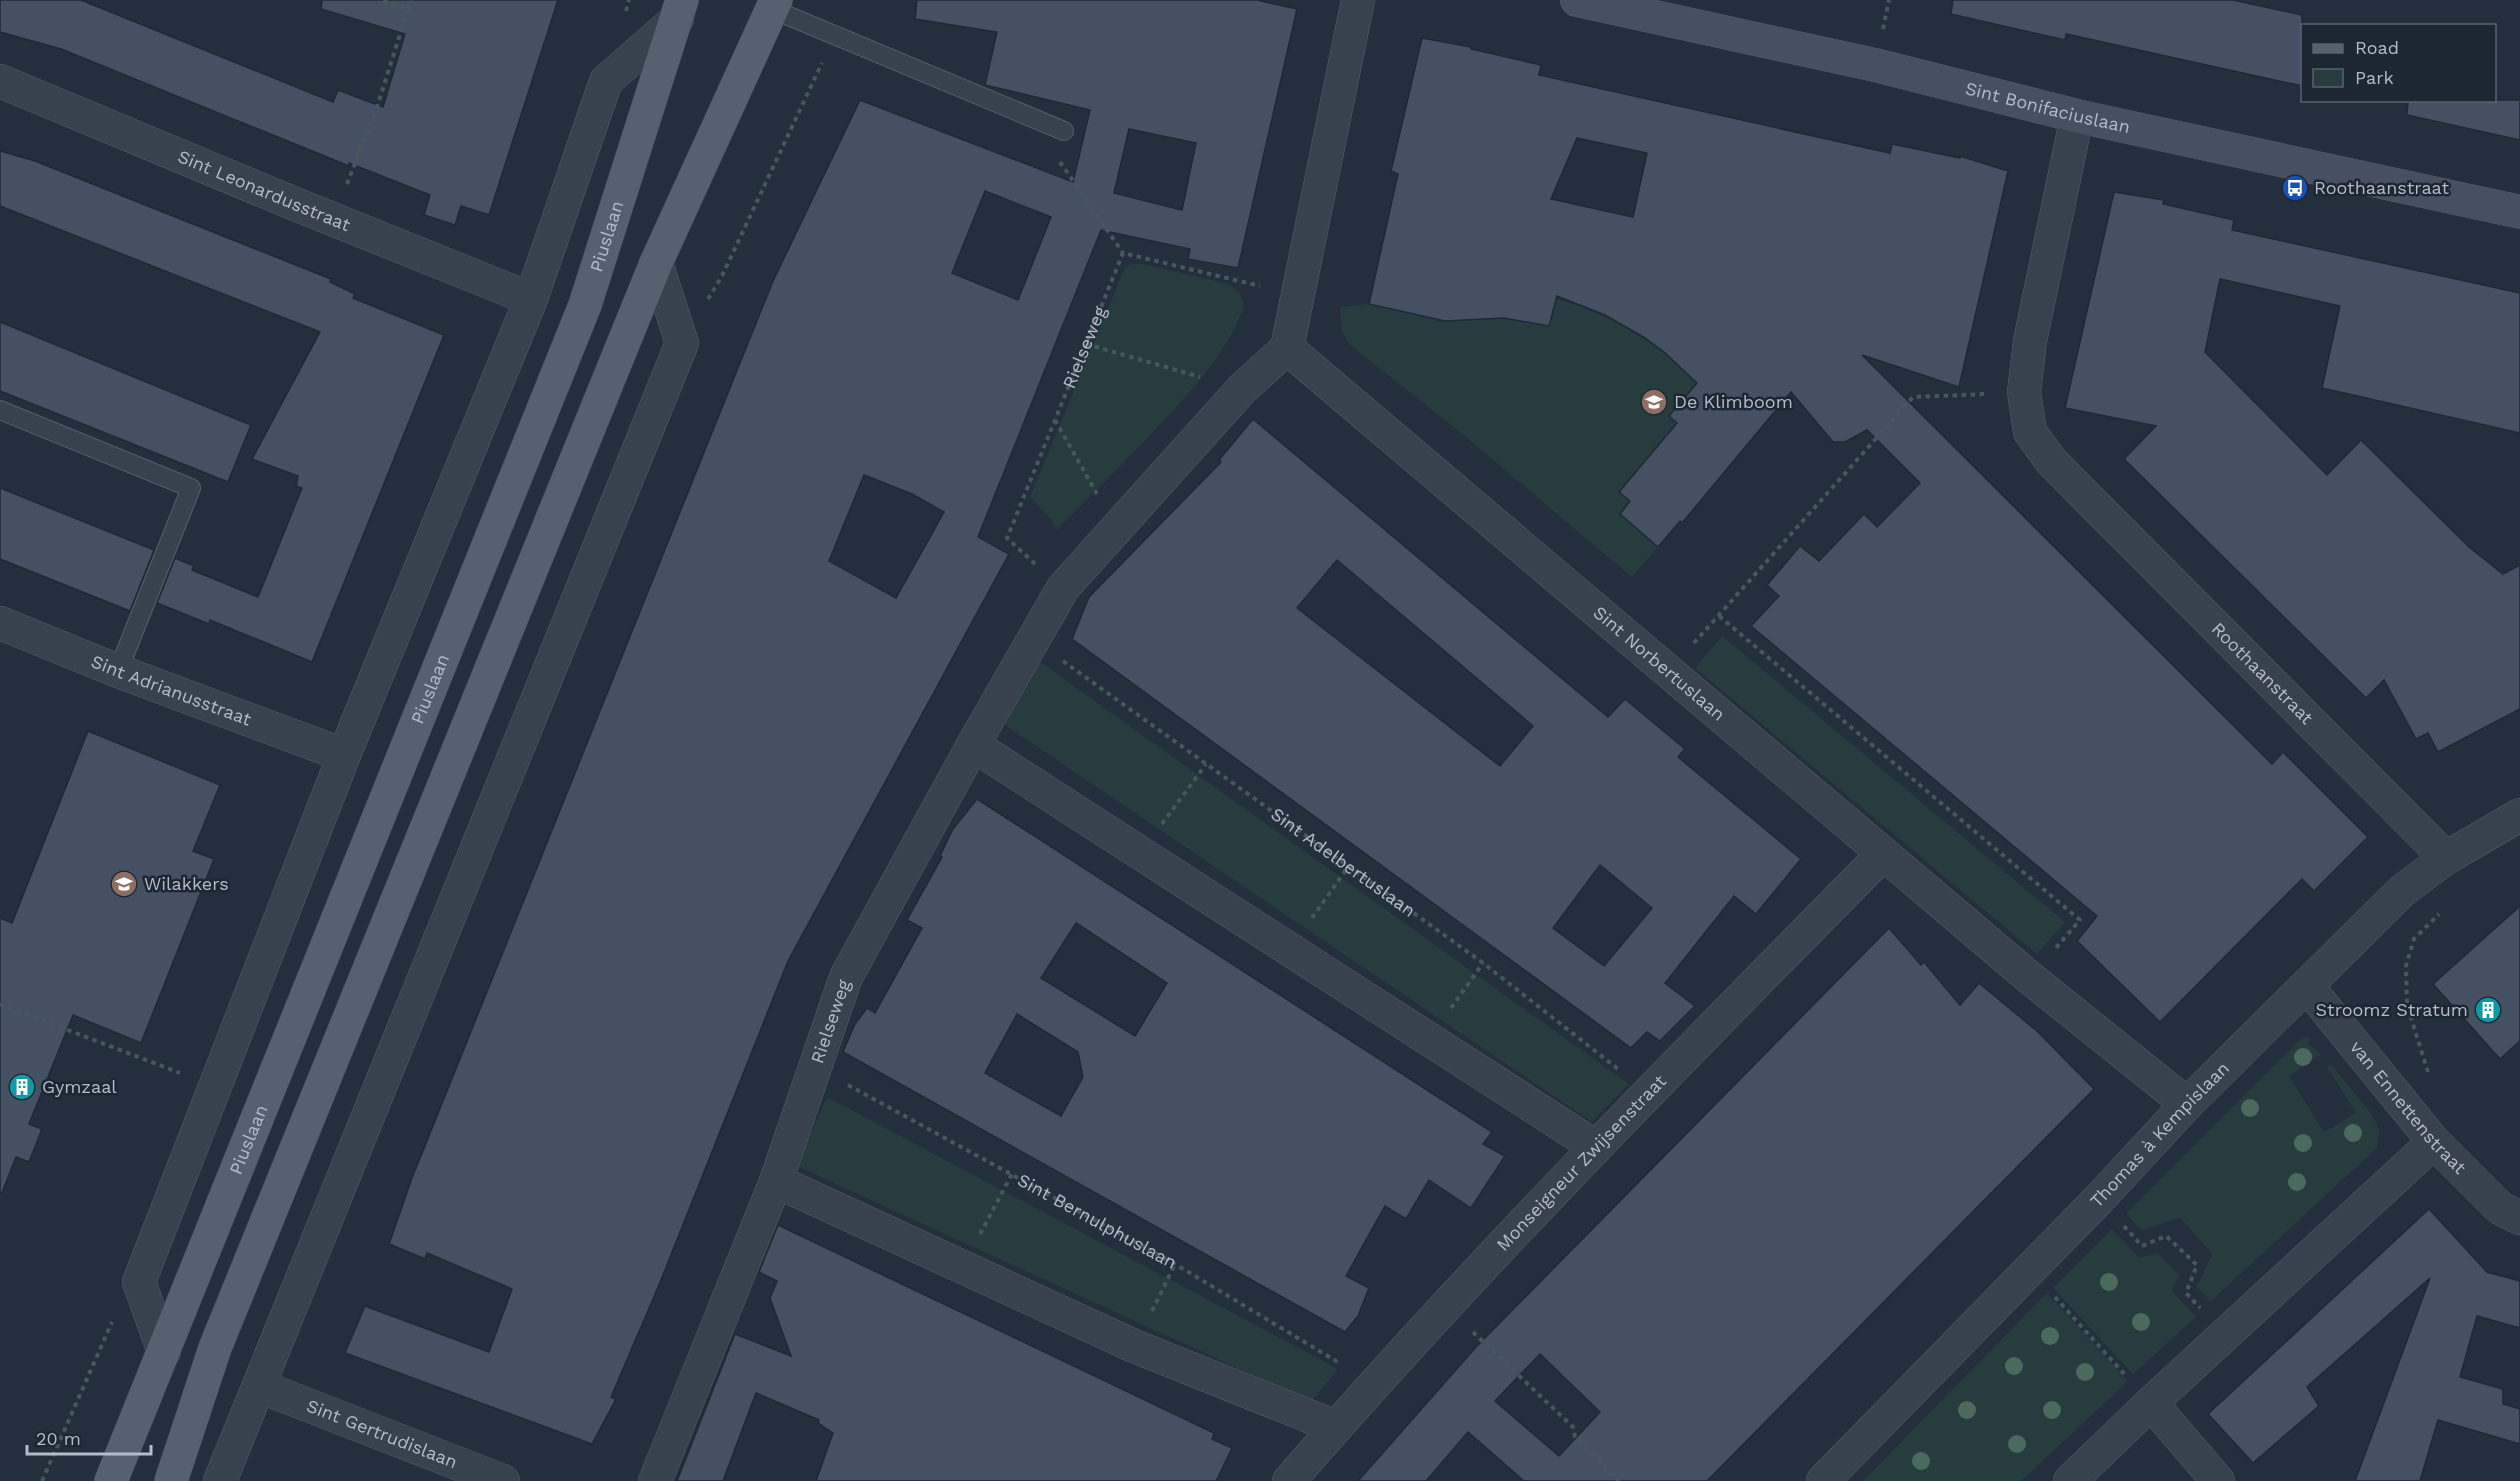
<svg xmlns="http://www.w3.org/2000/svg" width="2520" height="1481" viewBox="0 0 2520 1481" font-family="'Work Sans',sans-serif">
	<rect width="100%" height="100%" fill="#242f3e"/>
	<g fill="#263c3f">
		<path d="M1138,263l91,21 11,10 4,13c-19,49 -55,87 -91,125 -32,33 -64,66 -97,98l-4,-10 -22,-23 94,-227 5,-5z"/>
		<path d="M1554,298c52,15 96,38 134,77l9,-10 8,8 -36,43 8,7 -58,69 11,9 -10,13 38,33 -26,30 -177,-149 -105,-83 -8,-14 -2,-24 29,-3 70,15 -2,3z"/>
		<path d="M1722,636l343,286 -28,32 -342,-286z"/>
		<path d="M1039,661l590,423 -37,38 -590,-399z"/>
		<path d="M2302,1038h7v6l12,10 -32,22 35,56 32,-19 -29,-46 4,-3 42,52 6,14 -2,18 -166,153 -14,-14 15,-33 -32,-37 -38,14 -16,-17z"/>
		<path d="M827,1097l511,272 -27,33 -514,-236z"/>
		<path d="M2112,1229l27,29 18,-5 22,22 -7,16 24,26 -63,57 -80,-86z"/>
		<path d="M2047,1293l81,88 -107,100h-158z"/>
	</g>
	<g fill="#455162" stroke="#1f2835" stroke-width="1.5" fill-rule="evenodd">
		<path d="M0,0h81l252,102 5,-12 45,17 22,-73 -84,-25 1,-9h236l-69,215 -28,-9 -6,19 -31,-10 6,-20 -81,-32v3l-288,-117 -61,-17z"/>
		<path d="M917,0h340l40,9 -59,259 -50,-9 2,-10 -89,-19 -123,307 31,17 -221,407 -129,324 -48,112 5,2 -24,45 -247,-91 20,-47 124,46 23,-63 -85,-36 -2,6 -36,-15 23,-66 361,-897 87,-181 213,82 17,-72 -105,-25 12,-53 -82,-13zM1129,129l67,14 -14,67 -68,-17zM985,191l66,26 -33,83 -66,-27zM864,475l48,19 32,18 -48,86 -67,-37z"/>
		<path d="M1953,0h280l69,15v71l-236,-52 -1,6 -114,-26z"/>
		<path d="M1422,38l49,9v2l70,16 -2,10 351,78 2,-9 68,14v-2l48,15 -49,216 -97,-32 410,409 11,-12 85,85 -54,54 -12,-12 -142,143 -83,-81 20,-25 -346,-290 28,-30 -12,-11 33,-39 19,15 45,-47 13,13 43,-44 -53,-53 -22,12h-12l-42,-50 -109,131 -2,-2 -22,26 -38,-33 10,-13 -11,-9 58,-69 -8,-7 28,-33 -33,-31 -19,-14 -40,-23 -48,-19 -8,30 -45,-8 -59,3 -76,-17 29,-130 -7,-3zM1577,138l70,15 -14,64 -82,-18z"/>
		<path d="M2408,100h112v40l-113,-25z"/>
		<path d="M0,151l35,10 296,118 -1,3 25,12 -2,4 91,37 -132,327 -102,-42 -1,4 -52,-21 18,-45 19,8 -2,4 66,27 44,-109 -6,-2 2,-10 -46,-17 68,-127 -320,-126z"/>
		<path d="M2114,192l50,8 -1,4 71,16 -2,10 288,63v140l-198,-45 18,-82 -120,-27 -15,73 122,123 34,-35 108,107 34,27 17,-9v144l-82,43 -10,-19 -12,6 -32,-59 -18,18 -242,-239 32,-33 -91,-18z"/>
		<path d="M0,322l251,103 -23,57 -228,-91z"/>
		<path d="M1253,419l355,298 17,-18 60,50 -7,8 123,102 -45,55 -22,-18 -69,87 30,23 -35,35 -13,-9 -16,16 -559,-409 17,-42 132,-135 -2,-2zM1337,560l196,166 -33,40 -203,-158zM1600,865l52,43 -48,58 -51,-38z"/>
		<path d="M0,488l154,62 -24,61 -130,-52z"/>
		<path d="M88,731l132,54 -27,66 21,8 -73,184 -68,-28 -44,109 13,5 -13,33 -13,-5 -14,36h-2v-275l12,5z"/>
		<path d="M977,799l515,333 -9,12 22,12 -34,52 -42,-28 -23,39 -21,-13 -39,70 23,12 -11,28 -13,16 -502,-280 12,-28 12,-16 8,5 47,-85 -15,-8 35,-63 -2,-1 13,-27zM1076,923l91,60 -32,53 -94,-58zM1017,1014l61,38 5,25 -22,39 -76,-43z"/>
		<path d="M2520,906v135l-20,18 -67,-75z"/>
		<path d="M1889,928l32,37 3,-3 36,43 19,-22 58,48 57,58 -387,392h-183l-56,-49 -42,49h-68l119,-135zM1540,1354l60,58 -41,44 -64,-55z"/>
		<path d="M2429,1209l58,63 33,9v47l-43,-12 -17,61 43,12v15l17,5v35l-82,-24 -18,61h-65l75,-203 -123,109 12,19 -66,57 -45,-49z"/>
		<path d="M778,1225l436,208 -2,6 20,9 -16,33h-400l17,-48 -15,-10 1,-3 -63,-27 -33,88h-46l58,-147 56,22 -21,-58 7,-17 -18,-9z"/>
	</g>
	<g fill="none" stroke-linecap="round" stroke-linejoin="round">
		<g stroke="#565f6c" stroke-width="20">
			<g id="lane">
				<path d="M772,9l292,122"/>
				<path d="M0,410l191,78 -73,183"/>
			</g>
		</g>
		<g stroke="#565f6c" stroke-width="34">
			<g id="street">
				<path id="s4" d="M0,81l295,123 236,95"/>
				<path id="s5" d="M2077,116l-47,225 -6,51 6,40 22,30 394,396"/>
				<path id="s6" d="M1287,348l743,630 157,126"/>
				<path id="s7" d="M0,623l118,48 226,84"/>
				<path d="M973,745l623,402"/>
				<path id="s8" d="M2307,986l127,156 66,66 20,10"/>
				<path d="M776,1181l358,165 202,81"/>
				<path d="M164,1352l-25,-70 205,-527 187,-456 75,-218 71,-62"/>
				<path id="s9" d="M259,1386l244,95"/>
				<path d="M2151,1403l67,78"/>
				<path d="M220,1481l462,-1138 -26,-80"/>
				<path id="s10" d="M655,1481l121,-300 70,-204 127,-232 90,-157 179,-199 45,-41 71,-348"/>
				<path id="s11" d="M1289,1481c189,-218 392,-422 594,-627"/>
				<path id="s12" d="M1823,1481l275,-281 89,-96 215,-213 44,-33 74,-43"/>
				<path d="M2070,1481l81,-78 283,-261"/>
			</g>
		</g>
		<g stroke="#565f6c" stroke-width="34">
			<g id="secondary">
				<path id="s13" d="M1577,0l298,65 202,51 443,96"/>
			</g>
		</g>
		<g stroke="#414a57" stroke-width="34">
			<g id="primary">
				<path id="s14" d="M111,1481l474,-1176 97,-305"/>
				<path d="M171,1481l44,-133 441,-1085 120,-263"/>
			</g>
		</g>
		<g stroke="#44595c" stroke-width="4" stroke-dasharray="4.5 4.5" stroke-linecap="butt">
			<path d="M408,9l3,-9"/>
			<path d="M626,11l3,-11"/>
			<path d="M1883,29l6,-29"/>
			<path d="M1060,162l63,91"/>
			<path d="M347,184l31,-80 30,-95 -28,-9"/>
			<path d="M708,299l14,-23 100,-213"/>
			<path d="M1086,344l114,33"/>
			<path d="M1055,420l42,74"/>
			<path id="s1" d="M1035,564l-28,-26 116,-285 137,33"/>
			<path d="M1719,616l361,304 -26,30"/>
			<path d="M1694,643l219,-246 74,-3"/>
			<path id="s2" d="M1063,661l420,302 135,106"/>
			<path d="M1162,824l44,-60"/>
			<path d="M1312,918l36,-51"/>
			<path d="M0,1004l180,69"/>
			<path d="M1451,1008l32,-45"/>
			<path d="M2428,1072l-21,-67 -1,-39 8,-27 25,-25"/>
			<path id="s3" d="M848,1085l327,179 166,100"/>
			<path d="M2124,1226l18,20 24,-10 31,29 -11,28 14,15"/>
			<path d="M980,1234l32,-60"/>
			<path d="M2055,1297l71,79"/>
			<path d="M1152,1311l23,-47"/>
			<path d="M1473,1332l100,95 2,10 44,44"/>
			<path d="M42,1481l70,-159"/>
		</g>
		<use href="#lane" stroke="#38414e" stroke-width="18"/>
		<use href="#street" stroke="#38414e" stroke-width="33"/>
		<use href="#secondary" stroke="#465061" stroke-width="33"/>
		<use href="#primary" stroke="#56606e" stroke-width="33"/>
	</g>
	<g fill="#4b6a5d">
		<circle cx="2303" cy="1057" r="9"/>
		<circle cx="2250" cy="1108" r="9"/>
		<circle cx="2353" cy="1133" r="9"/>
		<circle cx="2303" cy="1143" r="9"/>
		<circle cx="2297" cy="1182" r="9"/>
		<circle cx="2109" cy="1282" r="9"/>
		<circle cx="2141" cy="1322" r="9"/>
		<circle cx="2050" cy="1336" r="9"/>
		<circle cx="2014" cy="1366" r="9"/>
		<circle cx="2085" cy="1372" r="9"/>
		<circle cx="1967" cy="1410" r="9"/>
		<circle cx="2052" cy="1410" r="9"/>
		<circle cx="2017" cy="1444" r="9"/>
		<circle cx="1921" cy="1461" r="9"/>
	</g>
	<defs>
		<g id="bus-disc" transform="scale(1.35)"><circle r="9.5" fill="#1a4fb4" stroke="#1d2633"/><path d="M-5-6H5V4H4V6H2V4H-2V6H-4V4H-5ZM-3.5-4V0h7V-4ZM-3.5 1.2v1.5H-2V1.2ZM2 1.2v1.5H3.5V1.2Z" fill="#fff"/></g>
		<g id="school-disc" transform="scale(1.35)"><circle r="9.5" fill="#8d6e63" stroke="#1d2633"/><path d="M0-5L7-2L0 1L-7-2ZM-4 1L0 2.5L4 1V4Q0 6-4 4Z" fill="#fff"/></g>
		<g id="building-disc" transform="scale(1.35)"><circle r="9.5" fill="#0f9aa8" stroke="#1d2633"/><path d="M-4-6H4V6H1V3H-1V6H-4ZM-2.5-4.3h1.7v1.8h-1.7ZM.8-4.3h1.7v1.8H.8ZM-2.5-1h1.7V.8h-1.7ZM.8-1h1.7V.8H.8Z" fill="#fff"/></g>
	</defs>
	<g fill-rule="evenodd">
		<use href="#bus-disc" x="2295" y="188"/>
		<use href="#school-disc" x="1654" y="402"/>
		<use href="#school-disc" x="124" y="884"/>
		<use href="#building-disc" x="2488" y="1010"/>
		<use href="#building-disc" x="22" y="1087"/>
	</g>
	<g text-anchor="middle" stroke-width="5" stroke-linejoin="round" paint-order="stroke">
		<g font-size="18" fill="#b4bcc9" stroke="#1d2633">
			<text dy="6" stroke="none"><textPath href="#s13" startOffset="483">Sint Bonifaciuslaan</textPath></text>
			<text dy="6" stroke="none"><textPath href="#s4" startOffset="286">Sint Leonardusstraat</textPath></text>
			<text dy="6" stroke="none"><textPath href="#s14" startOffset="1340">Piuslaan</textPath></text>
			<text dy="6" stroke="none"><textPath href="#s1" startOffset="244">Rielseweg</textPath></text>
			<text dy="6" stroke="none"><textPath href="#s6" startOffset="488">Sint Norbertuslaan</textPath></text>
			<text dy="6" stroke="none"><textPath href="#s5" startOffset="657">Roothaanstraat</textPath></text>
			<text dy="6" stroke="none"><textPath href="#s14" startOffset="854">Piuslaan</textPath></text>
			<text dy="6" stroke="none"><textPath href="#s7" startOffset="184">Sint Adrianusstraat</textPath></text>
			<text dy="6" stroke="none"><textPath href="#s2" startOffset="345">Sint Adelbertuslaan</textPath></text>
			<text dy="6" stroke="none"><textPath href="#s10" startOffset="492">Rielseweg</textPath></text>
			<text dy="6" stroke="none"><textPath href="#s8" startOffset="158">van Ennettenstraat</textPath></text>
			<text dy="6" stroke="none"><textPath href="#s12" startOffset="483">Thomas à Kempislaan</textPath></text>
			<text dy="6" stroke="none"><textPath href="#s14" startOffset="368">Piuslaan</textPath></text>
			<text dy="6" stroke="none"><textPath href="#s11" startOffset="432">Monseigneur Zwijsenstraat</textPath></text>
			<text dy="6" stroke="none"><textPath href="#s3" startOffset="284">Sint Bernulphuslaan</textPath></text>
			<text dy="6" stroke="none"><textPath href="#s9" startOffset="132">Sint Gertrudislaan</textPath></text>
		</g>
		<g font-size="18" fill="#b4bcc9" stroke="#1d2633" text-anchor="start">
			<text x="2314" y="194">Roothaanstraat</text>
			<text x="1674" y="408">De Klimboom</text>
			<text x="144" y="890">Wilakkers</text>
			<text x="2468" y="1016" text-anchor="end">Stroomz Stratum</text>
			<text x="42" y="1093">Gymzaal</text>
		</g>
	</g>
	<rect x="2301" y="24" width="195" height="78" fill="#1d2633" stroke="#59626f" stroke-width="1.5"/>
	<rect x="2313" y="44" width="30" height="9" fill="#56606e" stroke="#59626f" stroke-width="1.5"/>
	<text x="2355" y="54" font-size="18" fill="#b4bcc9">Road</text>
	<rect x="2313" y="69" width="30" height="18" fill="#263c3f" stroke="#59626f" stroke-width="1.5"/>
	<text x="2355" y="84" font-size="18" fill="#b4bcc9">Park</text>
	<path d="M27 1445v9h124v-9" fill="none" stroke="#b4bcc9" stroke-width="3"/>
	<text x="36" y="1445" font-size="18" fill="#b4bcc9" stroke="#1d2633" stroke-width="4.5" paint-order="stroke">20 m</text>
</svg>
